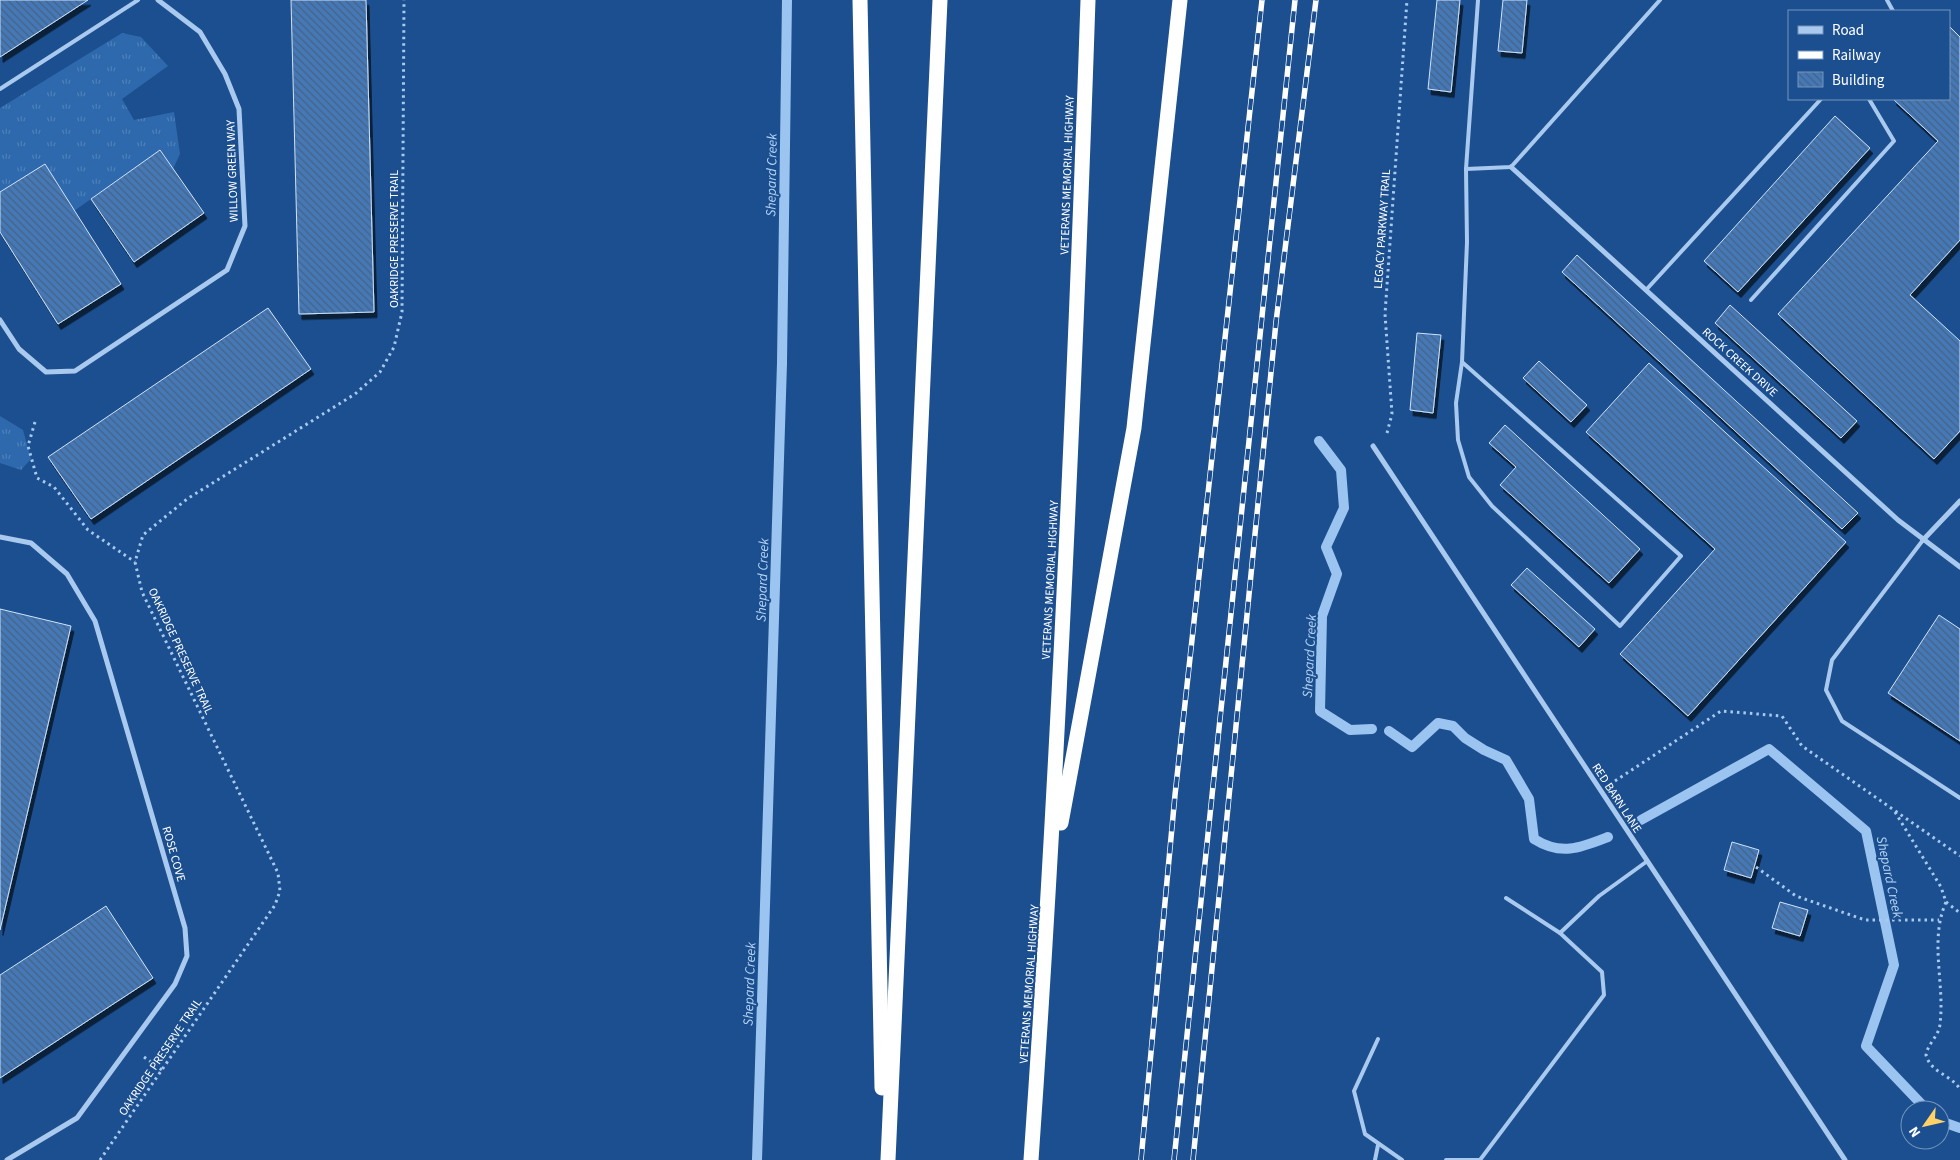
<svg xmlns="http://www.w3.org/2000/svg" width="1960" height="1160" viewBox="0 0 1960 1160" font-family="'Source Sans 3',sans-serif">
	<defs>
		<pattern id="grass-tufts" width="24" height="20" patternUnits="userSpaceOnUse" patternTransform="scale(1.25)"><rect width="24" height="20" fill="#2e69ad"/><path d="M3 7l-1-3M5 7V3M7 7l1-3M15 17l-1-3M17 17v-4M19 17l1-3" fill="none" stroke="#4d80b9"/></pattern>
		<pattern id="building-back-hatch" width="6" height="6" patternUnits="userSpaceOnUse" patternTransform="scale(1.25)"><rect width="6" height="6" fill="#4478b7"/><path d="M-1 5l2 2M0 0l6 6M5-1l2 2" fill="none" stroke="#486282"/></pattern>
		<filter id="shadow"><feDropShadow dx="3" dy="5.5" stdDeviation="0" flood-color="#0009"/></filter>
	</defs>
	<rect width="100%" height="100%" fill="#1b4f8f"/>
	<g fill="url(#grass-tufts)">
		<path d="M122,33l19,4 27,29 -46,33 12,21 40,-8 6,42 -7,15 -13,-19 -86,61 -74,-19v-84z"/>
		<path d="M0,416l23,14 8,29 -10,11 -21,-7z"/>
	</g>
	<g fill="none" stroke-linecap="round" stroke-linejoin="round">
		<g stroke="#9cc4f0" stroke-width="10">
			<path d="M1319,441l22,29 3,38 -18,39 11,27 -15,42 -2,95 30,19 22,-1"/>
			<path d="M1389,731l23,16 26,-24 15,3 12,12 19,12 22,10 23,39 5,40c27,17 46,9 74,-2"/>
			<path d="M1641,820l128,-71 97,82 28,134 -28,81 61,64"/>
			<path d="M1940,1121l20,7"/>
			<path d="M757,1160l25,-797 5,-363"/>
		</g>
	</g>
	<g fill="url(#building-back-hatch)" stroke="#cfe3fa" filter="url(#shadow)">
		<path d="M0,0h88l-88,57z"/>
		<path d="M291,0h75l8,312 -75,2z"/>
		<path d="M1437,0h23l-9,92 -23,-3z"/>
		<path d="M1503,0h24l-5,53 -24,-2z"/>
		<path d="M1949,26l11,11v203l-50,55 50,46v90l-26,28 -156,-145 160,-173 -45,-42h56z"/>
		<path d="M1835,116l35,32 -132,144 -34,-31z"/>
		<path d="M160,150l44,63 -70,49 -43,-63z"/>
		<path d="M45,164l76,120 -63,40 -58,-92v-40z"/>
		<path d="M1577,255l281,258 -16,16 -280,-257z"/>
		<path d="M1730,305l127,116 -16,17 -126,-115z"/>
		<path d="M268,308l43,61 -220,150 -43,-62z"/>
		<path d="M1417,333l24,2 -8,78 -23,-3z"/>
		<path d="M1539,361l48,44 -16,17 -48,-44z"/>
		<path d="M1649,363l197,179 -158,174 -68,-62 95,-105 -129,-117z"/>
		<path d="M1505,425l135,124 -31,34 -109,-98 16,-18 -27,-24z"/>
		<path d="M1527,568l68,61 -16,18 -68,-62z"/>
		<path d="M0,609l71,17 -71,304z"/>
		<path d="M1939,615l21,14v112l-72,-48z"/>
		<path d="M1732,842l27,8 -8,28 -27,-8z"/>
		<path d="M1780,902l28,8 -8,26 -28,-8z"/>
		<path d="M106,906l47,72 -153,100v-103z"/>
	</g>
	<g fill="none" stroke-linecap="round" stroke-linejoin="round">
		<g stroke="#a9c9ee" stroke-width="3" stroke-dasharray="2.5 4" stroke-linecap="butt">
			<path d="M35,422l-7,24 9,32 17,9 34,43 47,32"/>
			<path d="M1387,433l5,-19 -7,-100 22,-314"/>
			<path d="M1615,781l106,-70 61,5 20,30 158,110"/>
			<path d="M1895,812l46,75 5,15c-17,39 -1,81 -6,122 -1,12 -12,19 -14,31 5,18 24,19 34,34"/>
			<path d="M1756,867l40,29 69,24h74"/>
			<path d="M1946,902l14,11"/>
			<path d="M144,1057l18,13"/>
			<path d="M100,1160l175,-255 5,-14 -2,-18 -136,-281 -7,-30 8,-27 44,-36 168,-105 25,-22 14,-25 8,-35 2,-312"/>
		</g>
		<g stroke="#a9c9ee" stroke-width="4">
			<path d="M1887,0l6,11"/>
			<path d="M0,89l138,-89"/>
			<path d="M1466,169l45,-2 149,-167"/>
			<path d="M1646,290l175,-191"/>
			<path d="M1751,300l143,-159 -25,-42"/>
			<path d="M1462,362l219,194 -61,70 -128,-120 -23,-29 -11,-37 -2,-37 6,-41 5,-120 -1,-73 12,-169"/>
			<path d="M1923,540l-91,120 -6,30 16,31 118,77"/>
			<path d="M1506,898l54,35"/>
			<path d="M1378,1039l-24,52 11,43 37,26"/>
			<path d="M1375,1160l3,-15"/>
			<path d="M1446,1160h34l124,-165 -2,-23 -42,-39 39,-37 47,-34"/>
		</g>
		<g stroke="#a9c9ee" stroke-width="5">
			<path d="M1511,167l387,353 62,47"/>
			<path d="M0,320l19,29 27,23 29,-1 152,-101 18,-44 -6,-117 -14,-35 -25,-42 -42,-32"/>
			<path d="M1373,446l472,714"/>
			<path d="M0,537l31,6 36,31 28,47 90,307 2,28 -12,28 -98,134 -70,42"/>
			<path d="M1923,540l37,-39"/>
		</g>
		<g stroke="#fff" stroke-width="15">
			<path d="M860,0l22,1088"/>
			<path d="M1061,823l73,-395 46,-428"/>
			<path d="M888,1160l52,-1160"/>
			<path d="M1031,1160c27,-386 44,-773 57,-1160"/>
		</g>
		<g stroke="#fff" stroke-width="5.5">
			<g id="rail">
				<path d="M1141,1160l34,-365 87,-795"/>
				<path d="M1174,1160l121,-1160"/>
				<path d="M1193,1160l83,-838 40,-322"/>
			</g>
		</g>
		<use href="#rail" stroke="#1b4f8f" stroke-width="4" stroke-dasharray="11" stroke-linecap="butt"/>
	</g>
	<g text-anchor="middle" stroke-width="4" stroke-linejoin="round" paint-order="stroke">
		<g font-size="12" fill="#fff" stroke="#1b4f8f">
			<text transform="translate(232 171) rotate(-92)" y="4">WILLOW GREEN WAY</text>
			<text transform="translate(1067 175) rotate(-88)" y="4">VETERANS MEMORIAL HIGHWAY</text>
			<text transform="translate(1382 229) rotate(-86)" y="4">LEGACY PARKWAY TRAIL</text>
			<text transform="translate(394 239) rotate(-90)" y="4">OAKRIDGE PRESERVE TRAIL</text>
			<text transform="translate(1740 362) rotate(42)" y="4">ROCK CREEK DRIVE</text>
			<text transform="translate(1050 580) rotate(-87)" y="4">VETERANS MEMORIAL HIGHWAY</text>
			<text transform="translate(181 651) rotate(65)" y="4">OAKRIDGE PRESERVE TRAIL</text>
			<text transform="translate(1617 798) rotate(57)" y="4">RED BARN LANE</text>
			<text transform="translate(174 854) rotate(74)" y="4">ROSE COVE</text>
			<text transform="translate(1029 984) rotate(-86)" y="4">VETERANS MEMORIAL HIGHWAY</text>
			<text transform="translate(160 1057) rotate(-56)" y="4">OAKRIDGE PRESERVE TRAIL</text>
		</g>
		<g font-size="14" font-style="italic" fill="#b5d3f5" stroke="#1b4f8f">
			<text transform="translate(771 175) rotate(-89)" y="5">Shepard Creek</text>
			<text transform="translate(762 580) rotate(-88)" y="5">Shepard Creek</text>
			<text transform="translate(1309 656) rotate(-87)" y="5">Shepard Creek</text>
			<text transform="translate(1890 877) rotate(78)" y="5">Shepard Creek</text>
			<text transform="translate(749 984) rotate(-88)" y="5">Shepard Creek</text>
		</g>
	</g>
	<rect x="1788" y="10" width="162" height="90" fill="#1b4f8f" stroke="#7695bc"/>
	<rect x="1798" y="26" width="25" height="8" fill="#a9c9ee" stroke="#7695bc"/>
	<text x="1832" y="35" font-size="15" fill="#ffffff">Road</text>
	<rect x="1798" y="51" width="25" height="8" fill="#ffffff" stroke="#7695bc"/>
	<text x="1832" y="60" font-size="15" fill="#ffffff">Railway</text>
	<rect x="1798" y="72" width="25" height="15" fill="url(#building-back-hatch)" stroke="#7695bc"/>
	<text x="1832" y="85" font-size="15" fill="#ffffff">Building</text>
	<g transform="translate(1925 1125) rotate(236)"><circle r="24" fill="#1b4f8f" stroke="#7695bc"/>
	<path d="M0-4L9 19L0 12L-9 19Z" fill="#ffd166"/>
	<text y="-8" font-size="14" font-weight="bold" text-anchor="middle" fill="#ffffff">N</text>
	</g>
</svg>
